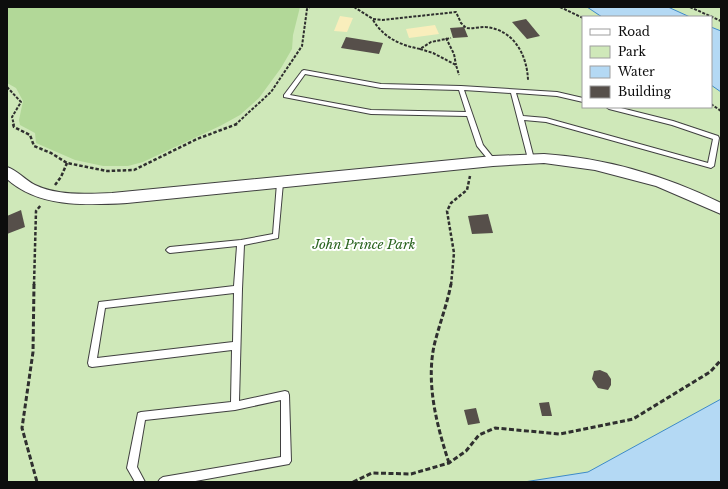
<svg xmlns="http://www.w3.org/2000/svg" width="728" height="489" viewBox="0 0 728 489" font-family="'Libre Baskerville',serif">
	<rect width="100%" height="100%" fill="#fffcee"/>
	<path fill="#cfe8b9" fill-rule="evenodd" d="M7,7h714v475h-714zM583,17h128v90h-128z"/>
	<path fill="#b2d898" d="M7,7h293l-7,28 -1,14 -11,19 -22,30 -19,17 -20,11 -77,36 -15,4h-25l-28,-6 -39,-17 -1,-10 -15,-8 -1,-5 4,-19 -7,-13 -9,-5z"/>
	<g fill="#f9eebc">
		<path d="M340,16l13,2 -6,14 -13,-1z"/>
		<path d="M435,25l4,9 -30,4 -3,-9z"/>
	</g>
	<g fill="#b4d9f4" stroke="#3d8ac9">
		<path d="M587,7h81l22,10h-88z"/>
		<path d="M711,27l10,4v61l-10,-7z"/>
		<path d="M721,399v83h-197l64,-10z"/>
	</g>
	<g fill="#564f4a">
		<path d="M526,19l14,17 -13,3 -15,-17z"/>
		<path d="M464,27l4,10 -15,1 -3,-10z"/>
		<path d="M346,37l37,6 -4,11 -38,-6z"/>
		<path d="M21,210l4,17 -18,7v-18z"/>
		<path d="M488,214l5,19 -21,1 -4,-18z"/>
		<path d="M600,370l7,3 4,6v6l-3,5 -10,-2 -6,-9 2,-8z"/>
		<path d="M549,402l3,14h-10l-3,-13z"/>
		<path d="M476,408l4,15 -12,2 -4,-15z"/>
	</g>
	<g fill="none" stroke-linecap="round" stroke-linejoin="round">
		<g stroke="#404040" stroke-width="2">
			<g id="service">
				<path d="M304,70l77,14 80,2 96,6 26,6v4l-26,-6 -41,-3 7,23 23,2 162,45 5,-24 -41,-14 -63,-16 -3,-2h11l56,14 45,15 1,2 -5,28 -3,2 -165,-46 -22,-2 10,39 -3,2 -3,-2 -17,-66 -47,-3 19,55 13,16 -3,2h-2l-14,-17 -10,-30 -96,-2 -87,-17v-2l18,-24zM305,74l76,14 78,2 7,22 -95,-2 -81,-15z"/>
				<path d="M280,180l3,3 -5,55 -34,7 -2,44 -3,112 46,-10 3,1 1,3 2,66 -2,3 -99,18h-32l2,-3 3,-2 118,-20v-57l-46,10 -90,10 -8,47 8,15h-10l-8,-14 11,-55 3,-1 90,-10 1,-52 -140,17 -3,-1 -1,-3 11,-61 135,-16 3,-40 -67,7 -2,-1 -2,-2 2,-2 2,-1 71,-7 32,-6 4,-51zM234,293l-1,49 -136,16 8,-50z"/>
			</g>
		</g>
		<g stroke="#404040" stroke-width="2">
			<path id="minor" d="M544,154c62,4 122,22 177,49v11l-65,-28 -61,-16 -51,-7 -51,3 -366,37c-41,2 -88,5 -120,-24v-12c10,3 18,13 28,18 23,11 52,9 77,8l381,-37z"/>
		</g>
		<g stroke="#2f2f2f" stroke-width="2" stroke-dasharray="3 1.5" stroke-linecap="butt">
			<path d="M354,7l19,12 9,1 74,-8 5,11 5,5c6,1 13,-1 19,-1 28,2 42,27 43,53"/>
			<path d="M560,7l23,11"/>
			<path d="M690,7l31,14"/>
			<path d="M373,20c11,18 27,25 47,29l11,-7 20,-4"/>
			<path d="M446,38l8,16 2,11"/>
			<path d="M420,49l13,4 23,12 3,10"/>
			<path d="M7,87l14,15 -9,15 2,8"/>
			<path d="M711,104l10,7"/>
			<path d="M235,125l36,-33 31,-46 5,-37 3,-2"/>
		</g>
		<g stroke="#2f2f2f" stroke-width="2.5" stroke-dasharray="3.5 2" stroke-linecap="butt">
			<path d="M13,124l1,3 16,8 4,11 17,7 16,10 40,8 27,-1 63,-31 40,-15"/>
			<path d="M55,185l6,-8 6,-14"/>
			<path d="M34,285l2,-74 5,-6"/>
			<path d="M451,285l3,-32 -7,-42 4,-8 16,-13 3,-14"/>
		</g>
		<g stroke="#2f2f2f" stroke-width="3" stroke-dasharray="5 2.5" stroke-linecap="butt">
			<path d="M34,284l-1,68 -11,76 15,54"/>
			<path d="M449,463c-12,-37 -23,-78 -15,-117 5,-21 13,-41 17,-62"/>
			<path d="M353,482l19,-9 39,1 38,-11 17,-12 13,-16 16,-7 65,6 73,-15 77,-47 11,-12"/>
		</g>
		<use href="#service" fill="#fff" fill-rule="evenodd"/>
		<use href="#minor" fill="#fff" fill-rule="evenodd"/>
	</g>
	<g text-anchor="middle" stroke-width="4" stroke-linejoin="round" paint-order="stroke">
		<g font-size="13" font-style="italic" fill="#2a631f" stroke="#fff">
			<text x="364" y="249">John Prince Park</text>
		</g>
	</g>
	<rect width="728" height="489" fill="none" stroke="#0d0d0d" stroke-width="16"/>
	<rect x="582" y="16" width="130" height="92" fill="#ffffff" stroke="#9e9e9e"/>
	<rect x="590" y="29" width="20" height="6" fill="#ffffff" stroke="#9e9e9e"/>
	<text x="618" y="36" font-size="12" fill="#0d0d0d">Road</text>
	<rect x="590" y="46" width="20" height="12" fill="#cfe8b9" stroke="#9e9e9e"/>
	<text x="618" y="56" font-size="12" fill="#0d0d0d">Park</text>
	<rect x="590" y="66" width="20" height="12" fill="#b4d9f4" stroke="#9e9e9e"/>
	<text x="618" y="76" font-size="12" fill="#0d0d0d">Water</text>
	<rect x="590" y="86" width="20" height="12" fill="#564f4a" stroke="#9e9e9e"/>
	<text x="618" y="96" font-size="12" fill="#0d0d0d">Building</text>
</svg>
